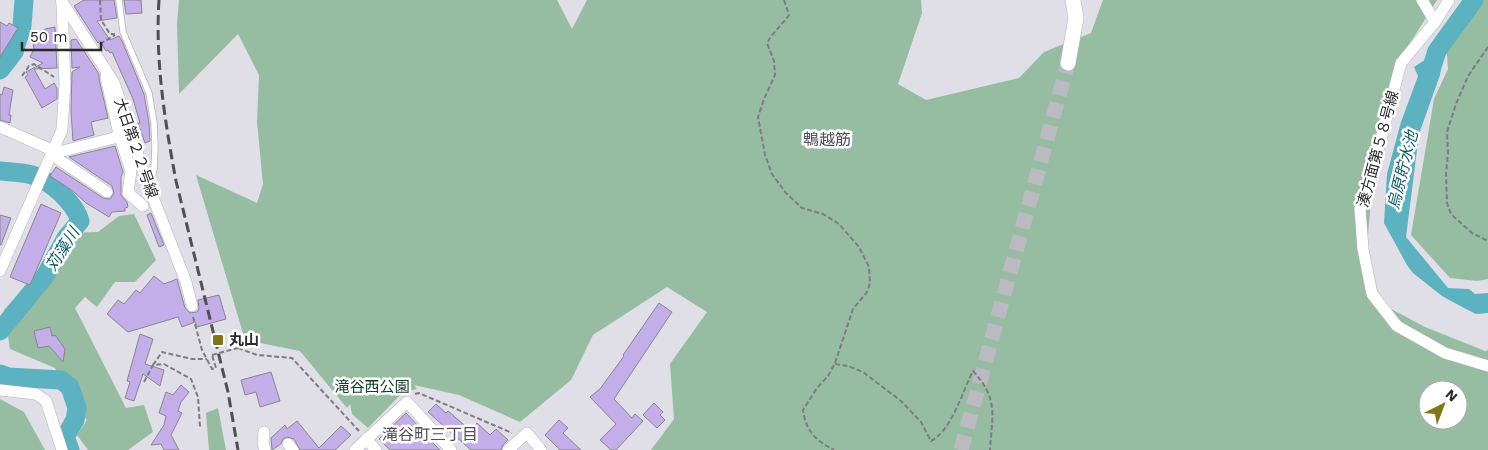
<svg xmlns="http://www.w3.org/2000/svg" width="1488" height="450" viewBox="0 0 1488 450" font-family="'Work Sans','Noto Sans JP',sans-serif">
	<rect width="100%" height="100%" fill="#e0dee6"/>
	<g fill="#96bda1" fill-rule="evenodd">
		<path d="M179,0h378l15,29 15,-29h334l1,13 -24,71 28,16 93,-22 25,-26 47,-19 12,-33h334l-43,69 -17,58 -11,132 12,43 47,25 60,24 3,-1v100h-837l23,-31 -4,-55 37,-52 -40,-25 -74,48 -22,45 -51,42 -61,-27 -45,-10 3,4 -14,3 -35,36 -16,-14 -2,-10 -3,4 -47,-57 -55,-11 -49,-165 61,28 6,-19 -6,-62 2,-47 -21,-41 -59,60 -2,-71zM1428,390h30v30h-30z"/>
		<path d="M1463,0h25v279l-11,2 -27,-3 -39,-43 23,-136 14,-30 -3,-41z"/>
		<path d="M134,214l22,46 -21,22h-20l-18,25 -12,-10 -10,11 51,100 18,-3 9,27 -25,18h-40l-11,-15 10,-15 -17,-23 -15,-29 -45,-19 -6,-39 26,-28 33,-49 35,-1 21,-16z"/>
		<path d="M0,399l24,13 21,38h-45z"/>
		<path d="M218,408l8,42h-17l-3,-37z"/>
	</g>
	<path fill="#5cb2c0" d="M1423,61h9l9,5 -1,9 -21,59 -13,103 42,51 21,1 6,5 13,-1v20l-12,1 -12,-6 -22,-12 -29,-23 -6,-8 -23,-42 3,-49 14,-52 17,-46 -4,-9z"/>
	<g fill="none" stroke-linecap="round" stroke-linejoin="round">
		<g stroke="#5cb2c0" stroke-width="19">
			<path d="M0,70l14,-18 8,-26 2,-26"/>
			<path d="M1426,85l11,-34 37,-51"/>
			<path d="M0,171c10,1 23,1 32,4 18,5 43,28 48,46l-14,17 -21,38 -45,55"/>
			<path d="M0,374l8,3 53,3 9,7 7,21 -2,12 -10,17 5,13"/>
		</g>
	</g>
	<g fill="#c3aeea" stroke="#89868e">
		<path d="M84,0h30l3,18 -20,3 13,19 9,-4 3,5 22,53 5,29 1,18 -5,2 -7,-20h2l-7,-24 -21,-47 -2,1 -2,-3 -2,1 -6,-10 -2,2 -24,-37z"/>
		<path d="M124,0h17l1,13 -16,1z"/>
		<path d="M0,22l7,4 2,-3 9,5 -18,29z"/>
		<path d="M55,27l2,41 -23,1 11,20 9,-6 3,5v11l-15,9 -17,-31 3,-2 -2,-3 17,-9 -13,-6 4,-8 -1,-6 5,-1 -2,-8 9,-2v-3z"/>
		<path d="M76,39l23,35v5l9,39 -17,4 3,13 -21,6 -2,-30 1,-39 8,-5 -8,1 -1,-28z"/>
		<path d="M4,87l9,3 -4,25h2l-1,8 -10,-3v-26l2,1z"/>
		<path d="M115,146l8,26 -2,5v18l6,7 1,5 -3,1v3l-13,1 -3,5 -23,-14 -13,-12 -23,-15 6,-9 47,31 7,1 4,-6 -2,-7 -43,-29z"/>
		<path d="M41,204l20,9 -31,72 -20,-8z"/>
		<path d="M151,213l13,32 -5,2 -12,-32z"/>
		<path d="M0,215l11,3 -10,27h-1z"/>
		<path d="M154,276l10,8 13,-5 8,29 5,5 7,-1 2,-3 -1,-9 21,-5 7,24 -29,8 -2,-5 -13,5 -4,-10 -50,15 -21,-18 11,-14 6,4 12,-14 4,3z"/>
		<path d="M659,303l13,9 -58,87 18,19 3,-4 8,7 -27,29h-5l-11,-10 16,-16 -26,-27 10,-8 24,-33 -1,-1z"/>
		<path d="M50,327l2,9 3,-1 10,14 -2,13 -14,-16 -11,2 -4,-17z"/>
		<path d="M140,334l13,5 -8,25 19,6 -4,16 -17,-12 -9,27 -9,-3 5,-16 -3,-1z"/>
		<path d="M271,372l9,29 -20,6 -4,-15 -11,3 -4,-15z"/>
		<path d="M181,385l8,7 -8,10 -3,9 4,2 -11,22 8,15h-15l-3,-6 -10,1 13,-20 2,-9 -7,-3 7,-21 7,3z"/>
		<path d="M654,403l9,9 -3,3 5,5 -8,8 -14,-13z"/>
		<path d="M436,404l10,9 2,-2 22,19 7,-7 13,12 6,-6 12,11 -5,5 -2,5h-30l-43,-38z"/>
		<path d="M406,413l14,15 -1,1 21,21h-50l-11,-11z"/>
		<path d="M559,420l9,8 -5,5 18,17h-21l-15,-15z"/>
		<path d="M297,421l22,27 22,-22 10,9 -16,15h-35l-6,-11 -7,-2 -4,2 -2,5 -9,6 -1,-12 14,-13 2,4z"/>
	</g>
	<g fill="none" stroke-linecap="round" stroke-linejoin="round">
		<path stroke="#bcbac1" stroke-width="15" stroke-dasharray="15 8" stroke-linecap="butt" d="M961,450l107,-387"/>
		<g stroke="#b5b3ba" stroke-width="7">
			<path id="service" d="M119,0l4,32 26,61 5,30 1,24 -1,22 -2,9 -5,3"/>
		</g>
		<g stroke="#b5b3ba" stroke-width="12">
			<g id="minor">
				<path d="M61,0l53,83 33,99 39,100 6,24"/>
				<path d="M1422,0l13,22"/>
				<path d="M1449,0l-14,22 -34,41 -26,99 -15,47 3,40 9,45 25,32 48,27 43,13"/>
				<path d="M0,127l54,24h9l51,-13 5,-4 -13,-57"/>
				<path d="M119,134l12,37 -3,22 15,13"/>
				<path d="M54,151l4,8 49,33"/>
				<path d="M0,271l62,-141 3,-46 -3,-80"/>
				<path d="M0,390l36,4 10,7 16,49"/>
				<path d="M264,432l-1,11 2,7"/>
				<path d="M366,439l10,11"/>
				<path d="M288,444l5,6"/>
				<path d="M355,450l52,-48 44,48"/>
				<path d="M508,450l19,-17 14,17"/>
			</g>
		</g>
		<g stroke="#b5b3ba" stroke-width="16">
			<path id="tertiary" d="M1068,63l8,-45 -3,-18"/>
		</g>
		<g stroke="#7e7c82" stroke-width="2" stroke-dasharray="5 2.5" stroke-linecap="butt">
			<path d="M100,0l1,20 9,14h5"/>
			<path d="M784,0l5,15c-7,10 -16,17 -22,28l7,18 1,14 -11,24 -6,18 7,38 7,19 14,19 16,15 21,6 16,10 20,23 10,20 1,16 -3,9 -14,17 -18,54 -7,13 -11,12 -14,22c3,21 12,30 31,40"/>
			<path d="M100,44l15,-9"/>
			<path d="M1488,47l-20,29 -12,28 -9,28 1,21 -2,21 1,29 4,11 21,19 16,8"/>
			<path d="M22,76l7,-10 5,-2 20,13"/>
			<path d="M193,317l9,33 10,19 4,-1 -4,-13"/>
			<path d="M238,348l19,7 35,3 67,73"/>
			<path d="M835,364l13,2 15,6 38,29 20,21 10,19c21,-11 31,-49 42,-70 26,28 19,45 17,79"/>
			<path d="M153,365l9,-13 30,7h15"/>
			<path d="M144,382l9,-17 11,-1 27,15 7,18 2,30"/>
			<path d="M415,394l4,-1 93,40"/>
		</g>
		<use href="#service" stroke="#fff" stroke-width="5.5"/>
		<use href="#minor" stroke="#fff" stroke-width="11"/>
		<use href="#tertiary" stroke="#fff" stroke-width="15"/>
		<path stroke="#504f53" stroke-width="3" stroke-dasharray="10 5" stroke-linecap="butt" d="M159,0c-4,61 6,122 17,181l52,211 10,58"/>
		<path stroke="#7e7c82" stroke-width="2" stroke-dasharray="5 2.5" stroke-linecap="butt" d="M212,355l26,-7"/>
	</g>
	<rect fill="#817518" stroke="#fff" stroke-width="2" x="212" y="334" width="12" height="12" rx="2.5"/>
	<g text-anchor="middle" stroke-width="5" stroke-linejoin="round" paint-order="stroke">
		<g font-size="15" fill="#2a292c" stroke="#fff">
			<text transform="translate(136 148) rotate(71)" y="5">大日第２２号線</text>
			<text transform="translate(1378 149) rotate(-75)" y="5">湊方面第５８号線</text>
		</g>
		<g font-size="15" font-weight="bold" fill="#2a292c" stroke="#fff" text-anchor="start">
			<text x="229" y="345">丸山</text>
		</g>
		<g font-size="15" fill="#114025" stroke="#fff">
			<text x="372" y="392">滝谷西公園</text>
		</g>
		<g font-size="16" fill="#514f55" stroke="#fff">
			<text x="827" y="145">鵯越筋</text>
			<text x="430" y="440">滝谷町三丁目</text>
		</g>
		<g font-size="16" font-style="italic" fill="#115b65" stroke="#fff">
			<text transform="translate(1402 170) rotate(-76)" y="6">烏原貯水池</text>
			<text transform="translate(62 249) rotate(-58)" y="6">苅藻川</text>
		</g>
	</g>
	<g transform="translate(1443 405) rotate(42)"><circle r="24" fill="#ffffff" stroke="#aaa9ab"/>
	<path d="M0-4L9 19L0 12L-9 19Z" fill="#817518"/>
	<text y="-8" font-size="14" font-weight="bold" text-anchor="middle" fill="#2a292c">N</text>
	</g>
	<path d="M22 42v8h79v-8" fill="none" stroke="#2a292c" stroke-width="2.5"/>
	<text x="30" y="42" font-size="15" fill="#2a292c" stroke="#ffffff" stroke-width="4" paint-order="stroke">50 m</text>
</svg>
